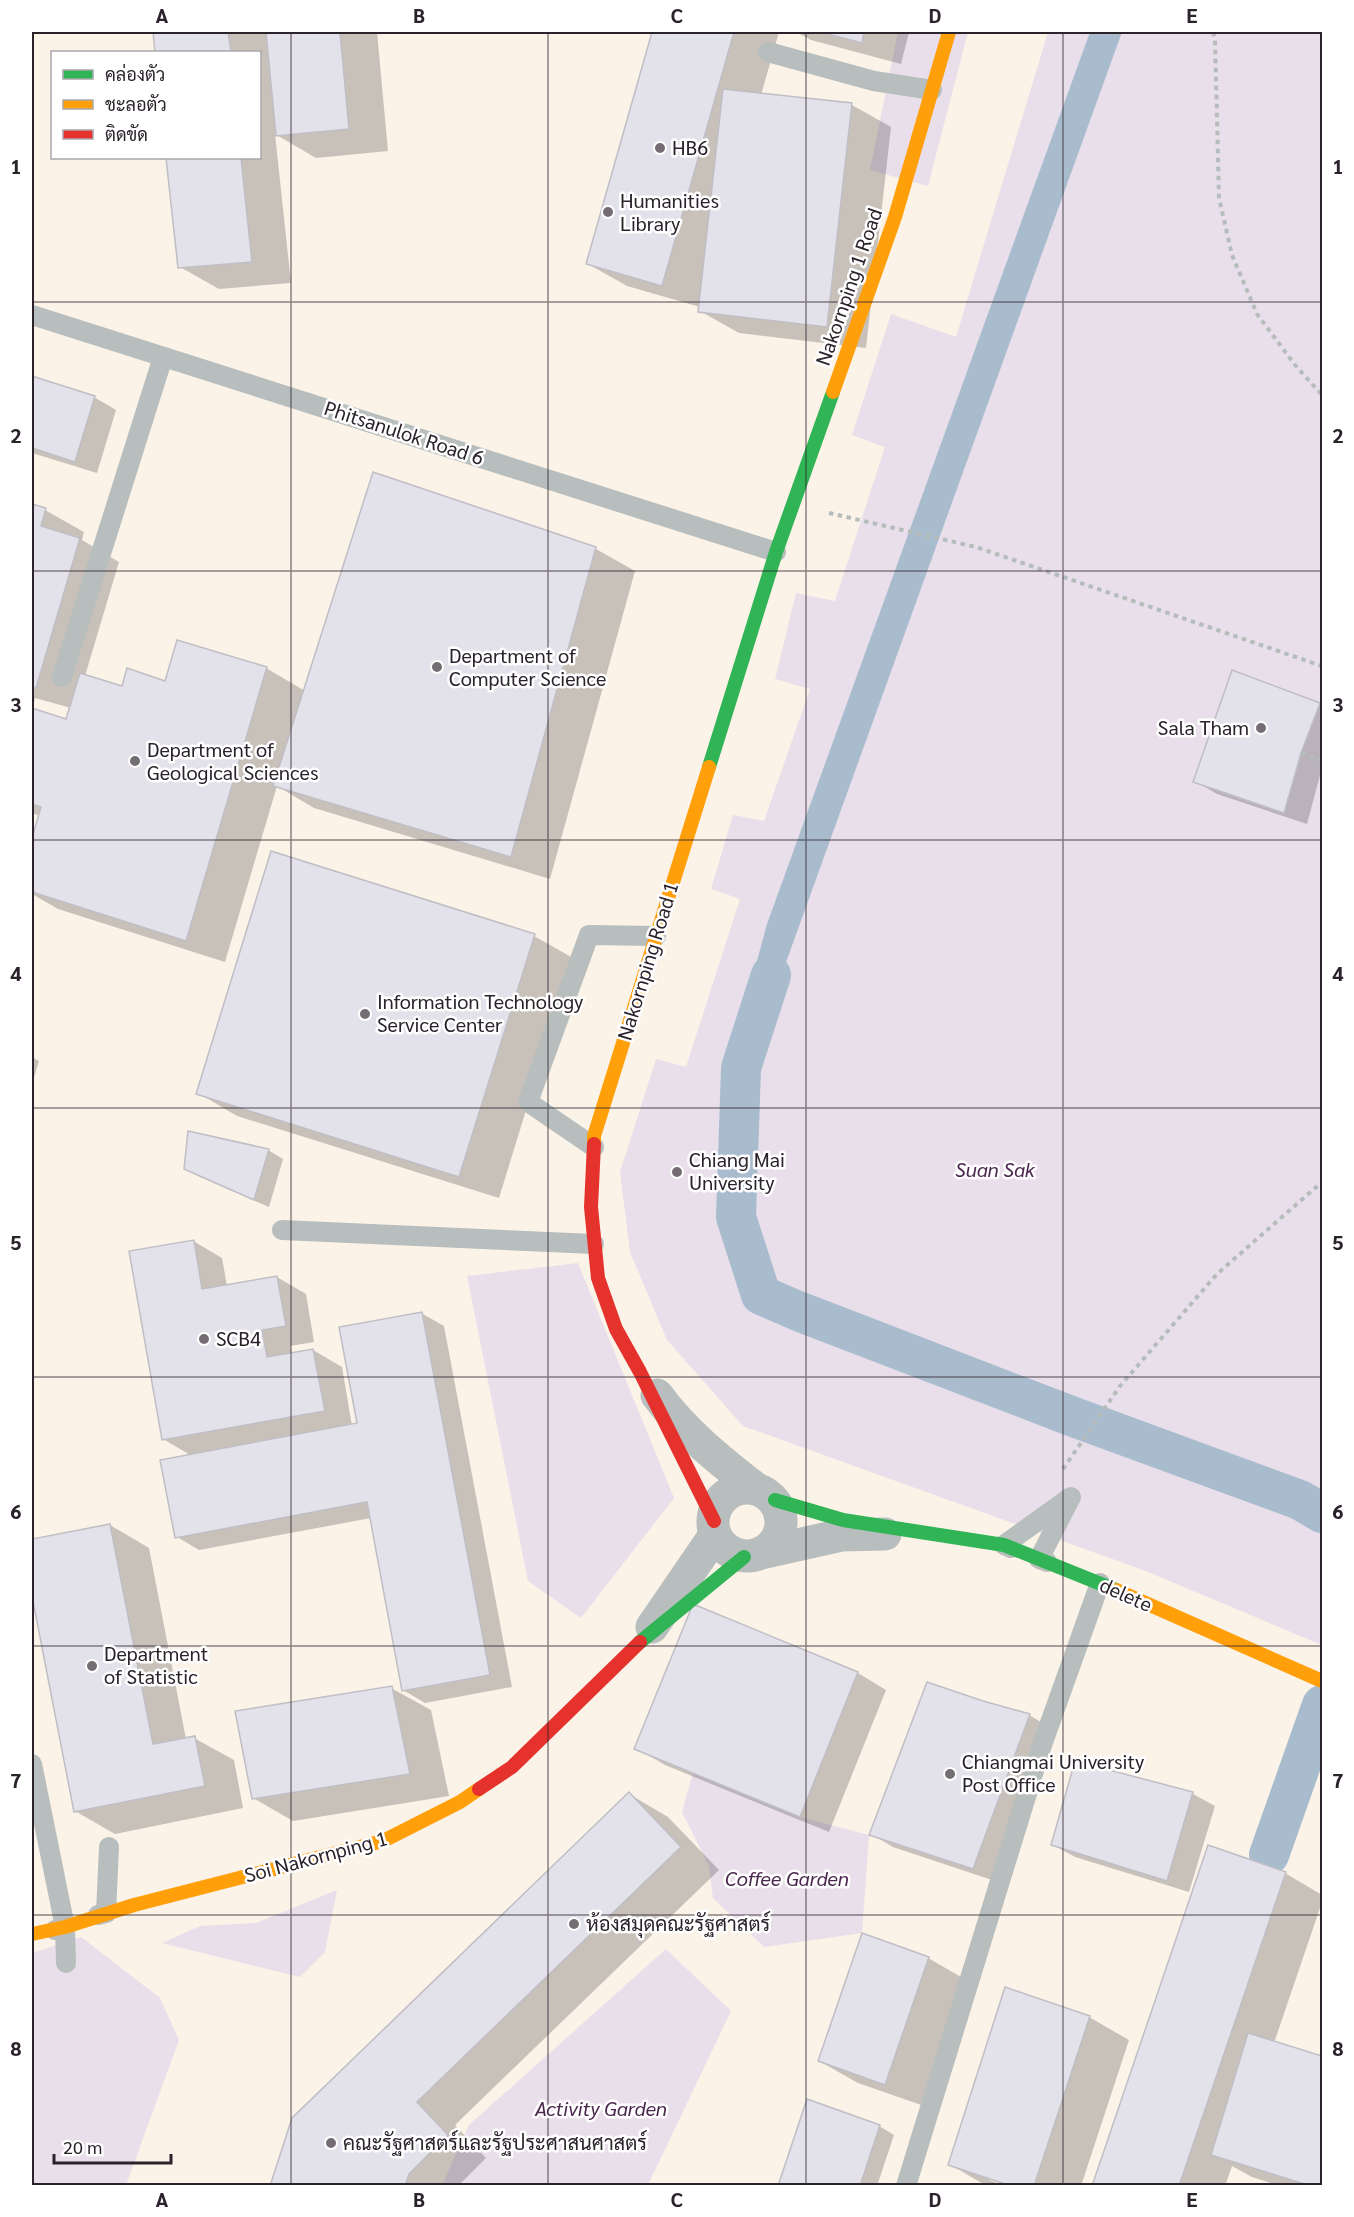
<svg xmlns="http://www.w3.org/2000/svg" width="1354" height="2217" viewBox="0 0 1354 2217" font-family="Georgia,Sarabun,serif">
	<rect width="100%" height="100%" fill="#fbf8fb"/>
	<path fill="#fbf2e8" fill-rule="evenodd" d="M32,32h1290v2153l-1290,1zM52,52h208v106h-208z"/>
	<g fill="#e9dfea">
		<path d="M898,32h70l-40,154 -58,-16z"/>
		<path d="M1048,32h274v1613l-179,-75 -400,-144 -76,-86 -37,-88 -10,-80 36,-113 30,8 54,-168 -29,-10 22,-74 31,6 46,-132 -35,-10 21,-86 39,8 50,-154 -33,-12 39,-121 65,23z"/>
		<path d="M578,1263l96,235 -93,120 -53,-37 -61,-305z"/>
		<path d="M693,1773l107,44 69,18 -7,98 -98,14 -51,-49 -4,-32 -27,-54z"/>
		<path d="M337,1890l-12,62 -25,25 -138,-34 38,-17 56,-3z"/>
		<path d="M81,1937l79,61 19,42 -53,145h-94v-232z"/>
		<path d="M666,1949l65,62 -83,174h-206l27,-60z"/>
	</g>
	<path fill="#a8bcce" d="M1090,32h32l-359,994 -25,5 29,-107z"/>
	<g fill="#0003" fill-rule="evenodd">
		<path d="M154,32h223l11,119 -72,7 -41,-24 16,149 -72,6 -39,-22 -12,-109h92v-106h-104z"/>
		<path d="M654,32h125l-18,63 91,10 39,22 -25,221 -127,-15 -39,-22v-4l-73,-21 -39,-22z"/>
		<path d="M796,32h113l-8,32 -90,-24z"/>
		<path d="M32,378l62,19 22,13 -19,63 -65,-20z"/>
		<path d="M374,474l222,75 39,22 -85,308 -236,-71 -37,-22 -52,176 -167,-53 -26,-15v-50l8,-28 -8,-3v-307l13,4 39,22 -2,8 37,22 -34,114 38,11 143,-19 39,23zM35,698l36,10 -4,13 -35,-11z"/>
		<path d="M1319,704l3,2v62l-15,56 -90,-30 -22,-13z"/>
		<path d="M534,936l39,22 -74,240 -262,-82 -39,-23z"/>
		<path d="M32,1057l7,4 -7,23z"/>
		<path d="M268,1150l15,9 -14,48 -69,-30 -15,-9z"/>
		<path d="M193,1241l29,17 5,28 50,-9 29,17 8,48 -24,4 2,8 21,-4 29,17 10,59 6,-2 63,-111 23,13 68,361 -87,16 -22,-13 -32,-172 -172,32 -22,-13 15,-81 -29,-17z"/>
		<path d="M110,1525l39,23 37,191 8,-1 40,22 9,48 -128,26 -40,-23 -43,-223v-48z"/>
		<path d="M694,1606l164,67 28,17 -57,142 -164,-67 -29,-17z"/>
		<path d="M391,1688l40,22 18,86 -156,25 -40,-23z"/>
		<path d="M983,1703l46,12 22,13 -56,153 -102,-34 -22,-13z"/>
		<path d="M1076,1763l117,31 22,12 -26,86 -114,-35 -22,-12z"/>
		<path d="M629,1794l39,23 51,53 -264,255 31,33 -28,28h-186z"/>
		<path d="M1285,1873l37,22v7l-48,141 48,15v128h-42l-28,-9 -20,-11 -7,20h-132z"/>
		<path d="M928,1958l40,23 -44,125 -66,-23 -39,-22z"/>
		<path d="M1089,2017l40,23 -48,146h-65l-27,-9v3l17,6h-19l-38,-22z"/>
		<path d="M879,2126l15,9 -17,51h-97z"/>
	</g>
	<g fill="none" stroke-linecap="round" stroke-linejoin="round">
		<g stroke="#a8bcce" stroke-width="40">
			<path d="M771,975l-30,93 -5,149 25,78 37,16 273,105 229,84 22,13"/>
			<path d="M1269,1855l53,-150"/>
		</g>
	</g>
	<g fill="#e3e1e9" stroke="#c0bec5" stroke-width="1.5">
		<path d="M153,32h75l3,20h-76z"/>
		<path d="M266,32h74l9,97 -73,7z"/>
		<path d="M652,32h82l-72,254 -76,-22z"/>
		<path d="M820,32h44l-2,11z"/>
		<path d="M723,89l129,14 -25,224 -129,-15z"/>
		<path d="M166,158h75l11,104 -74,6z"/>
		<path d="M32,376l63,20 -20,66 -43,-14z"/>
		<path d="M373,472l223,75 -85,310 -238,-71z"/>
		<path d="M32,504l14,4 -5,18 39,12 -44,150 -4,-1z"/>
		<path d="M177,640l90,27 -81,274 -154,-49v-54l9,-31 -9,-3v-96l34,11 14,-46 42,13 5,-18 38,13z"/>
		<path d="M1232,670l88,33 -19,50 -17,60 -91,-31z"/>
		<path d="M271,851l264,83 -76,243 -263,-83z"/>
		<path d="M188,1131l81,18 -15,51 -70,-31z"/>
		<path d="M194,1240l8,49 75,-13 9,50 -24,4 5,27 46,-8 12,62 -163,29 -33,-189z"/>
		<path d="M422,1312l68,363 -88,16 -35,-189 -192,36 -15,-78 197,-37 -18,-96z"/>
		<path d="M110,1524l43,220 42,-8 10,50 -131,26 -42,-216v-57z"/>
		<path d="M693,1604l165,68 -58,145 -166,-68z"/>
		<path d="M927,1682l56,19 47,13 -57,155 -104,-34z"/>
		<path d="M392,1686l18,88 -158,25 -17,-88z"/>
		<path d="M1075,1761l118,31 -26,89 -116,-36z"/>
		<path d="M629,1792l52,55 -264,255 31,33 -39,39 -4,12h-135l22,-68z"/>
		<path d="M1208,1845l78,27 -107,314h-87z"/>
		<path d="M862,1933l67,24 -44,128 -67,-24z"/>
		<path d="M1005,1987l85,29 -56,170h-23l-63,-21z"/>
		<path d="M1248,2033l74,23v130h-11l-100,-31z"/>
		<path d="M807,2099l73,26 -20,61h-82z"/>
	</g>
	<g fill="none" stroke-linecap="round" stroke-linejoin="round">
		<g stroke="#b5bcba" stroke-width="4" stroke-dasharray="4.5 4.5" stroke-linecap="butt">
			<path d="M1213,32l2,8 4,158 13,57 25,59 38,51 27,30"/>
			<path d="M829,513l147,34 346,119"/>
			<path d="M1301,753l21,8"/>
			<path d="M1063,1469l57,-83 97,-112 105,-92"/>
		</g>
		<g stroke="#b7bebd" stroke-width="20">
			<path d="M768,52l106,29 58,9"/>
			<path d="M32,315l744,237"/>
			<path d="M62,677l101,-320"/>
			<path d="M594,1147l-66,-45 61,-167 67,1"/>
			<path d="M282,1230l312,14"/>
			<path d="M1011,1548l-7,-3 67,-48"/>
			<path d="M1047,1562l-8,-3 31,-60"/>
			<path d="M32,1764l33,163"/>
			<path d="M98,1915l8,-2 3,-66"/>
			<path d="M55,1930l10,-2 1,35"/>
			<path d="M906,2186l135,-438 59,-165"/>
		</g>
		<g stroke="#b7bebd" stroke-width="33">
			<path d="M657,1395c27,37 62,65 98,93"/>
			<circle cx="747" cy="1522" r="34"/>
			<path d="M766,1552l76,-17 43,-1"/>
			<path d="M652,1627l63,-92"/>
		</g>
		<g stroke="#30b455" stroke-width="14">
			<path d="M709,767l67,-215 57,-160"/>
			<path d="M775,1500l68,20 161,25 112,45"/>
			<path d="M640,1642l104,-85"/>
		</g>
		<g stroke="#ff9f0a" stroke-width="14">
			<path d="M833,392l62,-175 54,-185"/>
			<path d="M594,1144v-8l115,-369"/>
			<path d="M1116,1590l206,91"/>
			<path d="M32,1934l33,-7 69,-22 249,-64 77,-39 19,-13"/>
		</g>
		<g stroke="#e5322d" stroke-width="14">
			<path d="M594,1144l-3,63 7,71 18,51 24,43 74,149"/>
			<path d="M479,1789l33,-22 128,-125"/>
		</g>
	</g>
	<path fill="none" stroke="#2b232c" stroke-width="1.5" stroke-opacity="0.55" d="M291,32v2154M548,32v2154M806,32v2154M1063,32v2154M32,302h1290M32,571h1290M32,840h1290M32,1108h1290M32,1377h1290M32,1646h1290M32,1915h1290"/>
	<g fill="#746e74" stroke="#fff" stroke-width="2">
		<circle cx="660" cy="148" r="6"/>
		<circle cx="608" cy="212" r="6"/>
		<circle cx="437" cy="667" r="6"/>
		<circle cx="1261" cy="728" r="6"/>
		<circle cx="135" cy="761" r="6"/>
		<circle cx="365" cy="1014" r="6"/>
		<circle cx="677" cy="1172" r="6"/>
		<circle cx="204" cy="1339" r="6"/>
		<circle cx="92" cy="1666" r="6"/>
		<circle cx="950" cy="1774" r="6"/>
		<circle cx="574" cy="1924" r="6"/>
		<circle cx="331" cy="2143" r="6"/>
	</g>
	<g text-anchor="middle" stroke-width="5" stroke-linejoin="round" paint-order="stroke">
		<g font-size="20" fill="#2b232c" stroke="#fff" text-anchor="start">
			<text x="672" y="155">HB6</text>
			<text x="620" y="208">Humanities<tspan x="620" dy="23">Library</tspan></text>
			<text x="449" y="663">Department of<tspan x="449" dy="23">Computer Science</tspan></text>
			<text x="1249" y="735" text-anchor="end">Sala Tham</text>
			<text x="147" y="757">Department of<tspan x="147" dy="23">Geological Sciences</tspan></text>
			<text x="377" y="1009">Information Technology<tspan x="377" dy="23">Service Center</tspan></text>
			<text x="689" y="1167">Chiang Mai<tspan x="689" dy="23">University</tspan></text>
			<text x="216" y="1346">SCB4</text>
			<text x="104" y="1661">Department<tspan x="104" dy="23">of Statistic</tspan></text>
			<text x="962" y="1769">Chiangmai University<tspan x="962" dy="23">Post Office</tspan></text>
			<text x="586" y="1931">ห้องสมุดคณะรัฐศาสตร์</text>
			<text x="343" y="2150">คณะรัฐศาสตร์และรัฐประศาสนศาสตร์</text>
		</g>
		<g font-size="20" fill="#2b232c" stroke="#fff">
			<text transform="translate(849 287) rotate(-71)" y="7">Nakornping 1 Road</text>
			<text transform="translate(404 433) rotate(18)" y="7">Phitsanulok Road 6</text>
			<text transform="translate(648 961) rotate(-73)" y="7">Nakornping Road 1</text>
			<text transform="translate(1126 1595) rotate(24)" y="7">delete</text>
			<text transform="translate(316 1857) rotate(-15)" y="7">Soi Nakornping 1</text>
		</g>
		<g font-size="20" font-style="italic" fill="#4b284f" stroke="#fff">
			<text x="995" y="1177">Suan Sak</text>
			<text x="787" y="1886">Coffee Garden</text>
			<text x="601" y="2116">Activity Garden</text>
		</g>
	</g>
	<rect width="1354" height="2217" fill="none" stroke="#ffffff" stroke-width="66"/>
	<rect x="51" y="51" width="210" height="108" fill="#ffffff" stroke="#aaa7ab" stroke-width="1.5"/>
	<rect x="63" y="70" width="30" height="9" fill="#30b455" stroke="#aaa7ab" stroke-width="1.5"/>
	<text x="105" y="81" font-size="18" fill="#2b232c">คล่องตัว</text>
	<rect x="63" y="100" width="30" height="9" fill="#ff9f0a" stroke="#aaa7ab" stroke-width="1.5"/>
	<text x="105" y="111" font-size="18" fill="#2b232c">ชะลอตัว</text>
	<rect x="63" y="130" width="30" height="9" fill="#e5322d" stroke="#aaa7ab" stroke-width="1.5"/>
	<text x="105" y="141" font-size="18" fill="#2b232c">ติดขัด</text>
	<path d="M54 2154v9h117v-9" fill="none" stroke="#2b232c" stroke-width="3"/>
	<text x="63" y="2154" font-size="18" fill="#2b232c" stroke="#ffffff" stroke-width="4.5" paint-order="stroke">20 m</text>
	<rect x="33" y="33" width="1288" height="2151" fill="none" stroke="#2b232c" stroke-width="2"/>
	<g font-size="20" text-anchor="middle" font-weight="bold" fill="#2b232c">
		<text x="162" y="23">A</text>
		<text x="419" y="23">B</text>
		<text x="677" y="23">C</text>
		<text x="935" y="23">D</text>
		<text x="1192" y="23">E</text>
		<text x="16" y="174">1</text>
		<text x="1338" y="174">1</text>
		<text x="16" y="443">2</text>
		<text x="1338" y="443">2</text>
		<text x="16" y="712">3</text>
		<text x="1338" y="712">3</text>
		<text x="16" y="981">4</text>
		<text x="1338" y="981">4</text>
		<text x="16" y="1250">5</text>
		<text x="1338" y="1250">5</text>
		<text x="16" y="1519">6</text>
		<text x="1338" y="1519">6</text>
		<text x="16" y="1788">7</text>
		<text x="1338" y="1788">7</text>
		<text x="16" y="2056">8</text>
		<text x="1338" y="2056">8</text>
		<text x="162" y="2207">A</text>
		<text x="419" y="2207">B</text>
		<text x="677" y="2207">C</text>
		<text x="935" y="2207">D</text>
		<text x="1192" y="2207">E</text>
	</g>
</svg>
